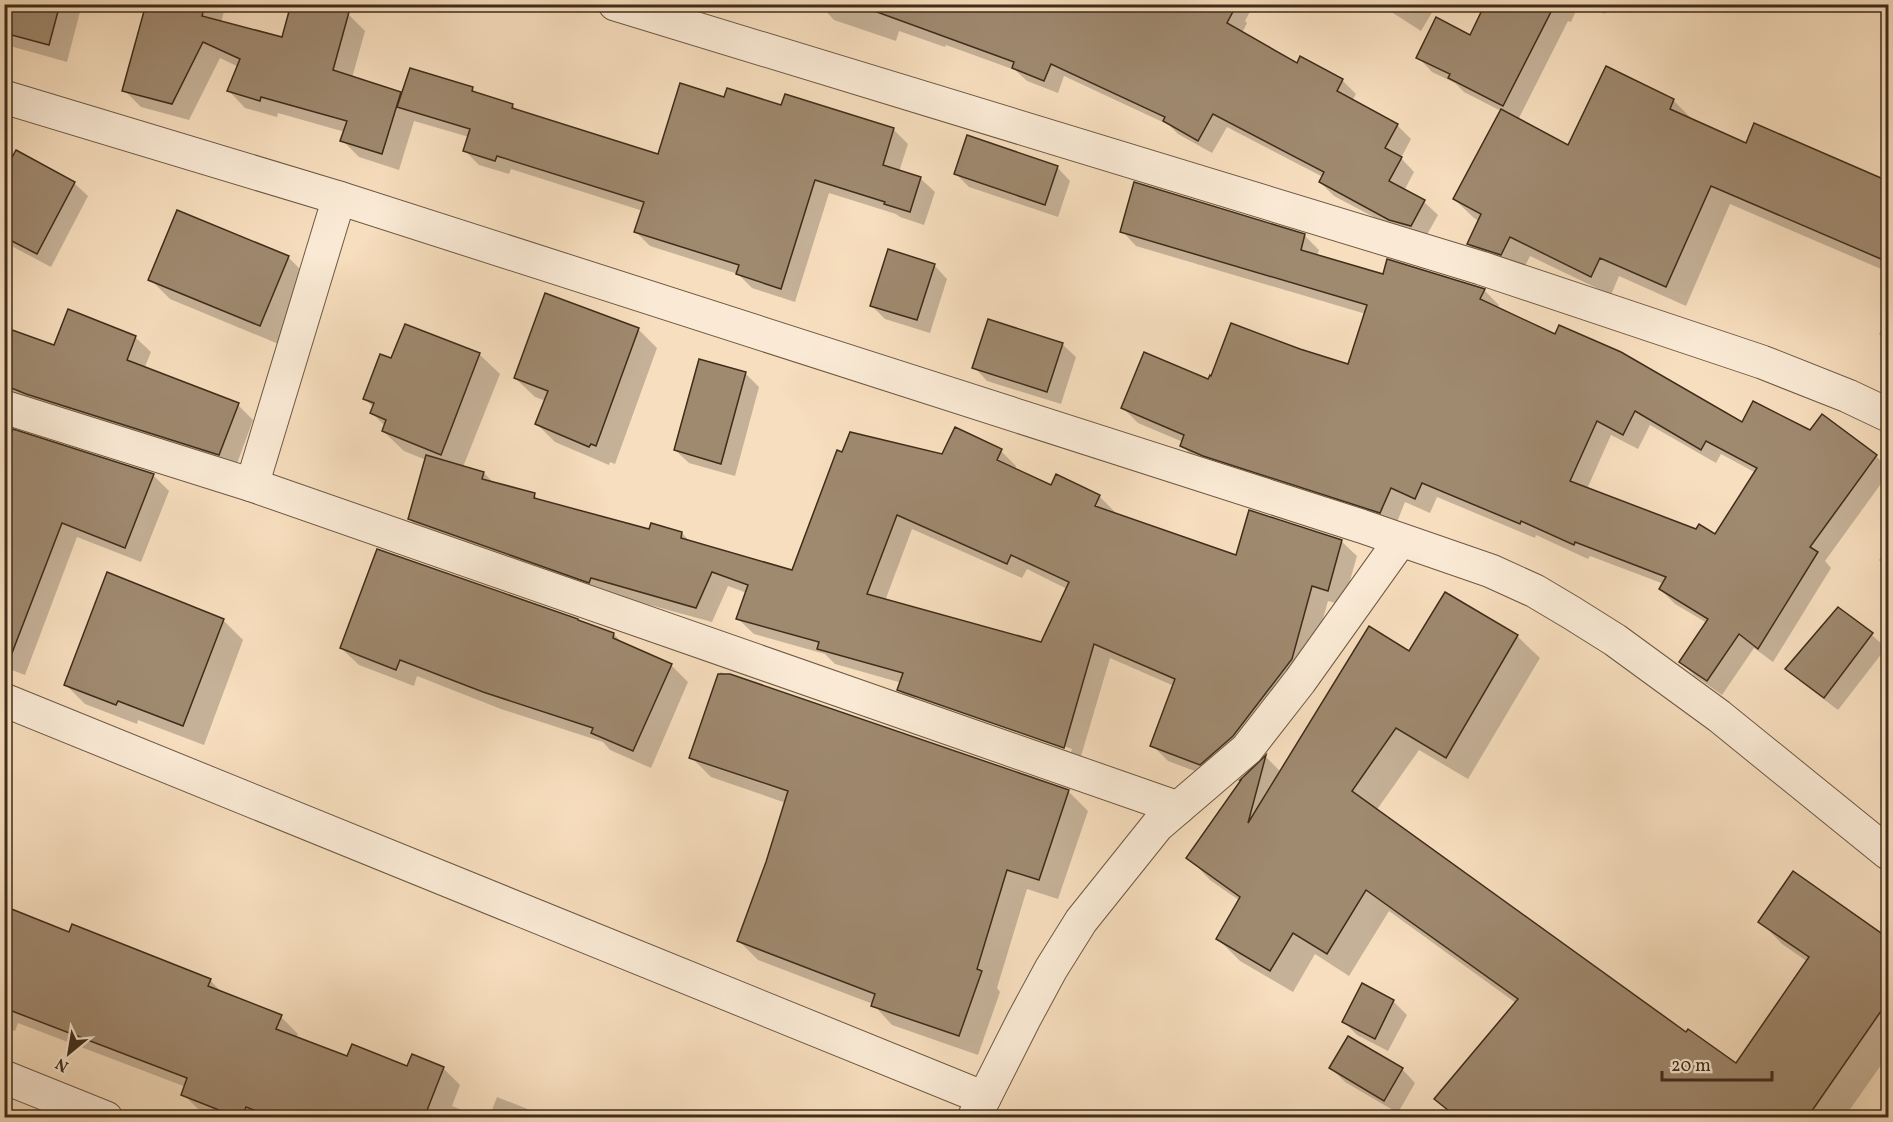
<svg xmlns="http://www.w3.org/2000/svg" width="1893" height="1122" viewBox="0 0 1893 1122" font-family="Vollkorn,serif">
	<rect width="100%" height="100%" fill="#f7debe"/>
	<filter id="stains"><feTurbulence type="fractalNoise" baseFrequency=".00333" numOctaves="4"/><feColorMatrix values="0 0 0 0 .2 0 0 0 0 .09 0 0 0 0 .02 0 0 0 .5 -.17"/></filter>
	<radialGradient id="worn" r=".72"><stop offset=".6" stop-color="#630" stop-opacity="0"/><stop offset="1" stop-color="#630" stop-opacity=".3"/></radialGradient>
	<g fill="#0003" fill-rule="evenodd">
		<path d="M4,4h78l-15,58 -57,-16 -6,-5z"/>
		<path d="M147,4h71l6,7 -3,12 62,16 65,-25 17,17 -13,47 51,17 69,-6 7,6 34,11 5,5 141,45 66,-57 57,8 4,-11 108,34 14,14 -9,28 21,6 15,14 -11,33 -24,-8 -4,-3 -67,-21 -34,109 -43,-14 -14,-14 -88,-28 -14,-14 7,-21 -132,-42 -2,5 -30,-9 -14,-14 4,-14 -55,-16 -15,49 -40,-13 -17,-17 3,-8 -67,-19 -1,4 -32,-9 -16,-17 10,-24 -19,-9 -31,62 -48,-13 -17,-17z"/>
		<path d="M821,4h433l-9,17 2,2 -5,10 55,32 45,15 14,14 -4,7 46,25 13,13 -10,19 13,14 -10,19 20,11 14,13 -14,25 -20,-7 -70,-37 -14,-14 3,-5 -96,-50 -15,26 -34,-19 -9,-9 -105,-49 -6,17 -31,-12 -12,-11 -69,-25 -1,2 -46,-16 -3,10 -62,-21 -13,-14z"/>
		<path d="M1379,4h58l-16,27z"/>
		<path d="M1487,4h92l-8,18 -3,-1 -50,99 51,27 104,-47 20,20 53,24 9,-19 133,57v90l-158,-68 -44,102 -67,-30 -8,19 -81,-39 -9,18 -33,-11 -20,-19 11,-23 -5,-3 -20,-19 47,-88 -37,-19 -9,-9 -23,-11 -14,-15 53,-20z"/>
		<path d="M1583,4h26l-4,10z"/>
		<path d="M1057,167l13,14 -12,36 -89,-30 -13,-13z"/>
		<path d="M4,175l70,8 14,13 -37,71 -47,-25z"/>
		<path d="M1122,231l182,4 15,15 -2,6 68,20 99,14 15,15 -2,3 246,116 68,8 65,24 12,12v6l-63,87 6,7 -58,94 -19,-14 -32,47 -27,-19 -14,-14 26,-39 -32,-19 -15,-15 4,-5 -74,-28 -2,3 -52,-24 -1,3 -98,-41 -7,16 -25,-11 -10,25 -199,-67 -14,-15 1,-3 -45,-19 -15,-15 177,-58 49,16 17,-52 -230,-68zM1650,425l66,38 5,-9 35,19 -41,63 -128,-47 24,-54 27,14z"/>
		<path d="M288,257l20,20 -27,68 -111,-46 -20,-20z"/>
		<path d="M934,265l13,14 -17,54 -45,-14 -13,-13z"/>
		<path d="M1888,315v28l-9,-9z"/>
		<path d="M4,328l51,19 80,-10 16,15 -7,17 94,36 15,15 -18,49 -231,-57z"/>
		<path d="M638,329l19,19 -42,116 -5,-2 -1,3 -54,-23 -19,-19 10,-22 -11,-4 -20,-19z"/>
		<path d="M1062,344l14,13 -15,47 -74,-23 -13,-14z"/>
		<path d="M479,354l21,20 -37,93 21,6 10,10 40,12 7,7 109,29 32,2 9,10 102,28 150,-115 58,-5 15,15 -1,4 36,17 48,9 16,16 -1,2 123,43 104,-16 16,15 -14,49 -15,-4 -21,74 -91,104 -48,-18 -16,-16 22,-59 -64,-28 -31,105 -164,-58 -16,-15 3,-7 -67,-19 -10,-10 -71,-20 -16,-15 9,-26 -19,-7 -16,36 -106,-29 -181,-58 -16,-16 17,-59 -22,-9 -21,-20 2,-5 -13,-13 2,-5 -9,-9 27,-39zM912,529l110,49 5,-9 40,20 -25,55 -157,-43zM916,695l156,54 -1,3 -155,-54z"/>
		<path d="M700,361l46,13 13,13 -24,89 -46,-13 -14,-13z"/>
		<path d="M4,428l149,47 16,16 -28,71 -64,-25 -52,138 -21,-8z"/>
		<path d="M1888,549v21l-9,-10z"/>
		<path d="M1838,609l34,26 14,13 -48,62 -37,-28 -14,-13z"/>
		<path d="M223,620l20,20 -39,105 -66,-25 -1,4 -52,-20 -20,-20z"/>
		<path d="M614,634l9,10 48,21 17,17 -37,86 -41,-18 -7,-8 -102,-33 -84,-33 -3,10 -55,-21 -18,-17z"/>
		<path d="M1517,636l23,22 -72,121 -49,-29 -43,61 310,223 50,31 72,-103 -26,-18 -22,-23 34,-48 94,67v115l-44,63h-390l-18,-19 80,-96 -127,-92 -40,65 -34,-22 -22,38 -53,-31 -22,-22 22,-38 -30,-21 -22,-23 54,-77 24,-23 15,15 129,-119z"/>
		<path d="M720,672l348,119 20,20 -30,88 -31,-10 -30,99 3,4 -22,63 -86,-30 -19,-21 -115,-44 -19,-19 28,-78 19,-60 -75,-26 -20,-20z"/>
		<path d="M4,907l66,27 140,46 14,15 57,22 17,17 -2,4 52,20 60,10h35l17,17 -8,21 31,12h-267l-16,-7 -17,-17 3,-7 -168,-64 -3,8 -11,-4z"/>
		<path d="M1393,1001l14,14 -19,36 -31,-16 -13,-13z"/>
		<path d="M1331,1068l71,1 13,14 -17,30 -53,-31z"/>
		<path d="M497,1097l53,21h-61z"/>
	</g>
	<g fill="#9f896f" stroke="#3f2d1a" stroke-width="1.5" fill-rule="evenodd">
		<path d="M4,4h56l-11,41 -45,-12z"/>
		<path d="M146,4h59l-3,12 80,21 9,-33h30l28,8 -16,58 68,22 -19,62 -42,-13 7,-20 -86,-24 -1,4 -33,-10 13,-32 -37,-17 -31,62 -50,-13z"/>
		<path d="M867,4h370l-10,19 70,40 3,-7 43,23 -6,12 61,33 -13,24 17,9 -13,24 36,19 -14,26 -22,-6 -70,-38 5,-10 -111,-58 -15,27 -35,-20 2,-4 -114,-53 -7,17 -32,-13 2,-6 -148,-54z"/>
		<path d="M1485,4h70l-52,102 -55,-28 2,-4 -34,-16 20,-41 34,18z"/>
		<path d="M1606,66l68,33 -4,10 76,34 8,-20 134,58v81l-177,-76 -45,101 -66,-29 -9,19 -81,-40 -9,18 -34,-11 14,-30 -28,-15 48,-90 67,36z"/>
		<path d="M410,68l63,19 -1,4 41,13 -1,4 146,46 22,-71 44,14 3,-9 54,17 4,-11 109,34 -11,37 38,12 -11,35 -26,-8 1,-2 -70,-22 -34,109 -45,-15 3,-9 -105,-33 10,-30 -147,-46 -2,5 -32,-10 7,-22 -73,-22z"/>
		<path d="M967,135l91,31 -13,39 -91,-31z"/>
		<path d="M16,150l59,32 -38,72 -33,-17v-65z"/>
		<path d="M1134,182l171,52 -4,16 82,24 4,-15 98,30 -5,10 75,35 4,-9 62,27 121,70 11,-21 57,29 12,-16 55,41 -67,92 8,5 -60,97 -19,-15 -32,47 -28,-19 29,-43 -49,-30 7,-12 -91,-35 -1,3 -53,-24 -1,3 -98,-41 -7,16 -24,-11 -11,25 -177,-57 -23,-10 4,-11 -63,-27 23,-56 64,27 2,-4 1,1 20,-53 69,26 48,15 19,-59 -247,-73zM1635,411l66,39 5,-9 51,27 -42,66 -16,-10 -3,5 -126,-48 27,-60 26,14z"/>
		<path d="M177,210l112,46 -29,70 -112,-46z"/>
		<path d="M888,249l47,15 -18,56 -47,-14z"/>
		<path d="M545,293l94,35 -43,118 -5,-2 -2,3 -54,-23 13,-33 -34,-13z"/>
		<path d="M68,309l68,27 -9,24 112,43 -20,52 -193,-61 -22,-9v-58l50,18z"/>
		<path d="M988,319l75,24 -16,49 -75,-24z"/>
		<path d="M405,324l75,29 -39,102 -59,-24 4,-11 -16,-7 4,-10 -11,-4 17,-45 11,4z"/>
		<path d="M699,359l47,13 -25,92 -47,-14z"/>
		<path d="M955,427l47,22 -5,11 54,25 5,-11 44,21 -5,11 141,49 13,-45 93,30 -14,51 -16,-5 -20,73 -59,77 -33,29 -50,-19 25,-67 -81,-35 -30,104 -167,-58 6,-17 -86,-24 2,-7 -83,-23 12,-34 -36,-13 -16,36 -105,-30 -2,5 -181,-64 18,-64 58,17 -2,7 53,14 -1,5 115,31 2,-6 31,9 -1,6 111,32 45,-120 5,2 8,-20 92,22zM897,515l110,49 4,-9 58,27 -28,60 -174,-48z"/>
		<path d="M13,429l141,45 -29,74 -63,-25 -55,143h-3v-215z"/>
		<path d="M377,549l201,70v1l36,13 -1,5 59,26 -39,87 -42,-18 2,-5 -110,-36 -83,-32 -4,10 -56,-22z"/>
		<path d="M107,572l117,47 -41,107 -65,-25 -2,4 -52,-20z"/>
		<path d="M1445,592l73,43 -72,123 -50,-30 -44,63 334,241 2,-3 48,34 73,-106 -51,-35 35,-51 95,67v63l-81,117h-349l-24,-19 84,-100 -152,-109 -39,64 -34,-21 -23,38 -54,-32 24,-42 -54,-39 55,-78h-1l26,-25 -18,68 121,-197 40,25z"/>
		<path d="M1838,607l35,26 -49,65 -39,-29z"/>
		<path d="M718,674h12l339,116 -30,90 -32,-10 -30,99 5,2 -23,65 -88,-30 4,-12 -138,-53 29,-79 22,-71 -99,-33z"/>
		<path d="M4,906l65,26 3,-8 139,55 -3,7 74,29 -6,14 71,27 5,-12 55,22 5,-12 32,13 -20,51h-149l-29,-11 -4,11h-3l-58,-23 6,-17 -183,-70z"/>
		<path d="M1362,983l32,17 -19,39 -33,-17z"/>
		<path d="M1348,1036l55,32 -19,33 -55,-33z"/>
	</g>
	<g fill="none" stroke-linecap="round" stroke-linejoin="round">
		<g stroke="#6d5943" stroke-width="35">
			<g id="minor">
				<path d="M615,4l866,264 281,94 86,34 40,19"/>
				<path d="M4,97l335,101 1022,328 130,45 44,20 37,22 43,27 104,76 169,137"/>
				<path d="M4,407l248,78 926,323 69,-59 53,-68 100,-140"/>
				<path d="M252,485l87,-287"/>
				<path d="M4,700l980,398"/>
				<path d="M4,1077l102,41"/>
				<path d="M975,1116l49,-97 27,-50 30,-48 76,-95 21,-18"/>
			</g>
		</g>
		<use href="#minor" stroke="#faead5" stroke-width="33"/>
	</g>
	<rect width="1893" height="1122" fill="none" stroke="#f7debe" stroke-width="24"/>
	<rect x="6" y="6" width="1881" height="1110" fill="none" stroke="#3f2d1a" stroke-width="3"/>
	<rect x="12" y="12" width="1869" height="1098" fill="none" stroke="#3f2d1a" stroke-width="1.5"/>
	<g transform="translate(69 1053) rotate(210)" stroke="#faead5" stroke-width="4.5" paint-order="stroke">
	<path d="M0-4.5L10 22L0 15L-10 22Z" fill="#3f2d1a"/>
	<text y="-9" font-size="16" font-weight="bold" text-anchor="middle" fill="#3f2d1a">N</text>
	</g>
	<path d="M1662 1071v9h110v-9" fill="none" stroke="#3f2d1a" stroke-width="3"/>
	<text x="1671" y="1071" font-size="18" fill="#3f2d1a" stroke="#faead5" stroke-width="4.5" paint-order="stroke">20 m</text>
	<rect width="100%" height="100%" filter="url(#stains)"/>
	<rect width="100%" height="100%" fill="url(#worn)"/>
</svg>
